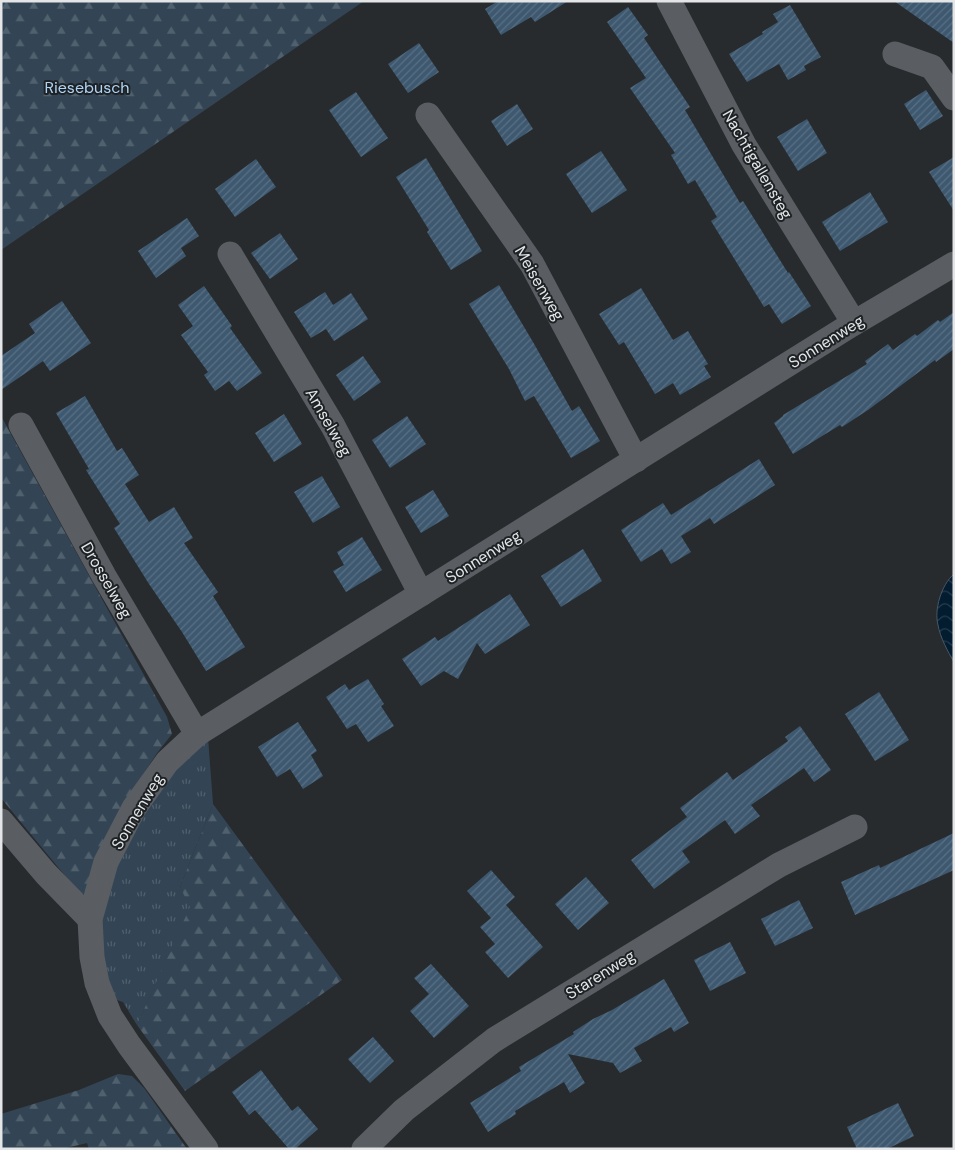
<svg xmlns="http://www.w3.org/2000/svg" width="955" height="1150" viewBox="0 0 955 1150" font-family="'DM Sans',sans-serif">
	<defs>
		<pattern id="grass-tufts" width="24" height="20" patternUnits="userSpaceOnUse" patternTransform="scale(1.25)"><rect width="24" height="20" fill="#334555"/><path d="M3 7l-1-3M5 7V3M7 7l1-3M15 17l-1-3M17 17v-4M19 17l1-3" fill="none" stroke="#50606d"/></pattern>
		<pattern id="forest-firs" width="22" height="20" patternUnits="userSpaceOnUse" patternTransform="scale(1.25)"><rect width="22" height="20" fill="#334555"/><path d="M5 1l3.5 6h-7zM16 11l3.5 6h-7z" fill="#50606d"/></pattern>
		<pattern id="water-waves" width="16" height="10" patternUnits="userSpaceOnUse" patternTransform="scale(1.25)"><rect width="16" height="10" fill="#031c30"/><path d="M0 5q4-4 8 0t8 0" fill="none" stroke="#283d4e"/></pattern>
		<pattern id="building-hatch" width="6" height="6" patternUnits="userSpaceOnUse" patternTransform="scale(1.25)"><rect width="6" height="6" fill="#3d586f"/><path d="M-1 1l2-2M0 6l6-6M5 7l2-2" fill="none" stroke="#597084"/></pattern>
	</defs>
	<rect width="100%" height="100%" fill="#282b2e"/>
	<path fill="url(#grass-tufts)" d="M208,738l5,66 -33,83 11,20 -54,118 -14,-23 -12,-4 -9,-36 -3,-43 15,-51 28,-53 34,-48z"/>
	<g fill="url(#forest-firs)">
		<path d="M1,1h363l-363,249z"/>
		<path d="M1,416l166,301 5,17 -15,19 -32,49 -39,91 -5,2 -80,-97z"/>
		<path d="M213,804l129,176 -157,111 -48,-66 53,-118 -10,-20z"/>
		<path d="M118,1074l14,2 12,12 43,61h-98l-2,-6 -25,6h-61v-35l78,-24z"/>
	</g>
	<path fill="url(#water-waves)" stroke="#465867" d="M954,574v88c-6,-10 -14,-25 -16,-37 -4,-15 3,-40 16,-51z"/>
	<g fill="url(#building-hatch)">
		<path d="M498,1h70l-33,21 -4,-5 -30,18 -16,-26z"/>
		<path d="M894,1h60v42z"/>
		<path d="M790,5l31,52 -17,9 2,4 -18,10 -9,-16 -32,18 -18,-28 34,-20 -1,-2 16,-10 -5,-8z"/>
		<path d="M628,7l20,28 -4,3 46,69 -5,3 55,93 3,-2 45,72 1,-1 22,34 -29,18 -13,-20 -5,3 -53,-86 6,-4 -22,-37 -7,4 -17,-29 4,-2 -45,-65 16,-10 -39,-56z"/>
		<path d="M419,43l20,29 -31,21 -20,-29z"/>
		<path d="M926,90l17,26 -23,14 -16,-26z"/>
		<path d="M356,92l32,46 -27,19 -32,-47z"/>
		<path d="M517,104l16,25 -26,17 -16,-25z"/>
		<path d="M807,119l20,34 -29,18 -21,-34z"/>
		<path d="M601,151l26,39 -35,23 -26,-39z"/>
		<path d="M954,157v54l-25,-39z"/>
		<path d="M426,158l56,93 -31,19 -24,-38 2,-2 -33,-53z"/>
		<path d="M256,159l20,28 -41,30 -20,-28z"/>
		<path d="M870,192l18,30 -48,29 -18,-29z"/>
		<path d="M187,218l12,18 -18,12 5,8 -30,22 -18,-27z"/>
		<path d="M280,233l18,26 -28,20 -19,-26z"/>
		<path d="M499,285l34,57 39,69 7,-5 21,35 -29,17 -37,-62 -9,5 -16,-32 -40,-65z"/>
		<path d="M204,286l28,40 -2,2 32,45 -25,18 -8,-10 -14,10 -11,-16 4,-3 -27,-37 12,-9 -15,-21z"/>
		<path d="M641,288l32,52 15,-9 20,33 -4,2 7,11 -31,18 -7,-12 -18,11 -31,-52 -5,3 -20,-31z"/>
		<path d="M325,292l8,13 18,-12 17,26 -34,22 -8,-12 -15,9 -17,-26z"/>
		<path d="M62,301l29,42 -41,28 -7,-10 -42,29v-34l34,-23 -6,-9z"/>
		<path d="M954,312v37l-18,13 -1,-2 -67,50 -26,17 -2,-2 -47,29 -19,-31 9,-7v-1l84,-51 -2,-3 23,-17 5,6 22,-16 2,2 21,-16 2,2z"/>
		<path d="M363,356l18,26 -27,19 -18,-26z"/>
		<path d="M85,396l32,55 5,-3 17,27 -14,9 24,38 25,-15 19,31 -9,5 34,49 -5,4 32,51 -39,24 -24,-39 -33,-48 -35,-56 6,-4 -34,-54 3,-1 -33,-56z"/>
		<path d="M284,414l18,30 -28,18 -19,-29z"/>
		<path d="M407,416l19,28 -36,24 -18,-28z"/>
		<path d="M759,459l16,26 -61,39 -4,-6 -29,18 10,16 -20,12 -9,-15 -21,13 -20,-32 42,-27 8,12z"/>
		<path d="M322,476l18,31 -27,16 -19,-31z"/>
		<path d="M433,490l16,26 -28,17 -16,-26z"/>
		<path d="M362,537l20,33 -36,22 -13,-21 11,-6 -7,-13z"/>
		<path d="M583,549l19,32 -41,26 -20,-31z"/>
		<path d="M510,594l20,31 -45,29 -8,-11 -19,36 -14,-8 -23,15 -19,-27 33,-22 3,4z"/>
		<path d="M368,679l16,25 -3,2 13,20 -26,16 -12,-18 -9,5 -21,-32 19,-13 4,6z"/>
		<path d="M879,692l30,48 -34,21 -30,-47z"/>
		<path d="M298,722l19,29 -6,4 12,21 -20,13 -13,-20 -13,8 -19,-30z"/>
		<path d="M800,726l31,44 -17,12 -10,-14 -53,37 9,11 -25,18 -10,-14 -43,31 8,11 -36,27 -23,-29 56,-43 -7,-9 47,-36 6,8 55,-39 -3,-4z"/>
		<path d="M954,833v37l-99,45 -14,-33 38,-17 1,3z"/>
		<path d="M491,870l24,27 -9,8 37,42 -35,31 -23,-26 10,-8 -15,-17 11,-9 -24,-27z"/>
		<path d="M586,877l23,26 -31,27 -23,-26z"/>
		<path d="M799,900l14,28 -38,18 -14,-27z"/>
		<path d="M730,942l16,31 -36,18 -16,-31z"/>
		<path d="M431,964l38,42 -35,32 -24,-27 19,-17 -15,-16z"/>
		<path d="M664,979l25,44 -15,9 -3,-5 -37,21 8,13 -22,12 -7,-10 -45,-9 17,29 -15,10 -6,-11 -49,29 1,3 -28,18 -18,-29 51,-32 -2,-4 55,-33 -1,-2 20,-13 19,-9z"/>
		<path d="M373,1037l21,24 -24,22 -22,-24z"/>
		<path d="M261,1070l31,41 6,-5 20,23 -23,20h-6l-34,-39 -6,5 -17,-23z"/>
		<path d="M898,1103l16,33 -27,13h-30l-10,-22z"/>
	</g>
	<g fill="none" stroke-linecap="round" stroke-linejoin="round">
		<g stroke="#5a5e62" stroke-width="25">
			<path d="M669,1l75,144 110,178"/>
			<path d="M895,54l37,13 22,31"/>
			<path d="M428,115l104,149 104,196"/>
			<path d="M230,254l103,172 88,168"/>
			<path d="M21,425l83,151 93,158"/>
			<path d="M1,821l45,53 44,45"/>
			<path d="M206,1149l-77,-104 -19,-29 -13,-33 -5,-26 -2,-38 16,-57 28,-54 33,-46 30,-28 657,-411 100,-59"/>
			<path d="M364,1149l40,-39 90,-70 285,-175 76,-38"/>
		</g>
	</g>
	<g text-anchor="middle" stroke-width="4" stroke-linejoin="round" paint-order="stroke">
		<g font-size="16" fill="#add4f7" stroke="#1e2225">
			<text x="87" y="93">Riesebusch</text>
		</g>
		<g font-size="16" fill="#e3e5e7" stroke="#1e2225">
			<text transform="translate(758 164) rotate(60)" y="6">Nachtigallensteg</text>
			<text transform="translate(540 283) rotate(60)" y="6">Meisenweg</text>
			<text transform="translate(826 341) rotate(-32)" y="6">Sonnenweg</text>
			<text transform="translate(329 422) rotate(60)" y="6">Amselweg</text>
			<text transform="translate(483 556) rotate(-32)" y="6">Sonnenweg</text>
			<text transform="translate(107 580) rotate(60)" y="6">Drosselweg</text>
			<text transform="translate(137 811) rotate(-59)" y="6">Sonnenweg</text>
			<text transform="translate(600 974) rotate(-32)" y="6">Starenweg</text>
		</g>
	</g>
	<rect width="955" height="1150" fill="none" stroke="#e3e5e7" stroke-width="5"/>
</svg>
